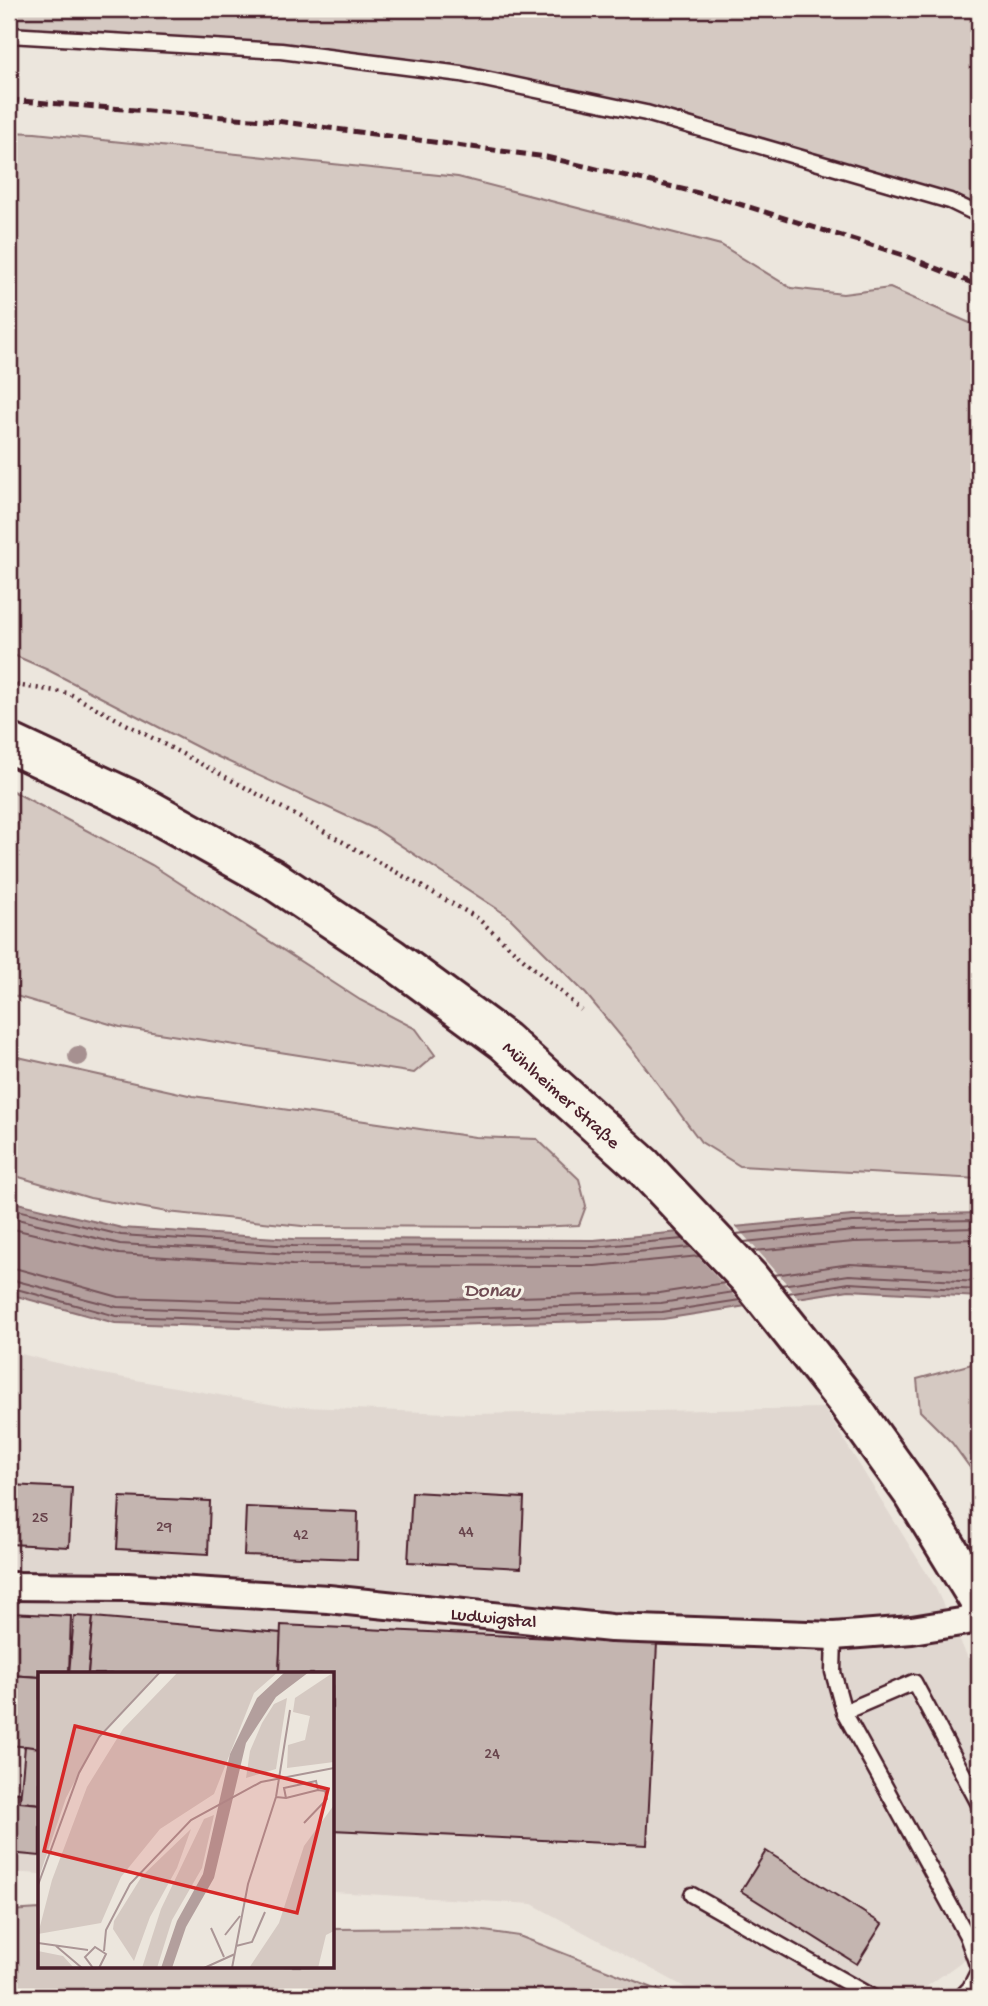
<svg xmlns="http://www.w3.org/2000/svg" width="988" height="2006" viewBox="0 0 988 2006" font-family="'Gochi Hand',sans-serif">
	<rect width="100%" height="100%" fill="#ece6dd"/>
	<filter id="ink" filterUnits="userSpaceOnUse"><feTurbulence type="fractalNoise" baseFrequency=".0143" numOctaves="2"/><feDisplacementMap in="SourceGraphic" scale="14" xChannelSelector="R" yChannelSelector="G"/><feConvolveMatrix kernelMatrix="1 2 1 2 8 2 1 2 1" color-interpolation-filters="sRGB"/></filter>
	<g filter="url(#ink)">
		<path fill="#e0d7d0" d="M9,1351l88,22 184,33 191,8 352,-6 110,177 45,97v267l-53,38 -9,10h-214l-171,-93 -199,-12 -1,-218h-292v200l-31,-2z"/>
		<g fill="#d5c9c2" stroke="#907476" stroke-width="2">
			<path d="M9,9h970v201l-65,-28 -295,-82 -105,-20 -505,-51z"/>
			<path d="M9,132l26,1 423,44 263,68 70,43 52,6 47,-6 89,39v852l-239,-13 -39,-24 -67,-90 -48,-58 -78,-78 -131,-86 -174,-80 -155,-80 -39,-17z"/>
			<path d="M9,789l143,76 208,135 56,29 19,26 -21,18 -294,-46 -111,-33z"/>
			<path d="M9,1055l184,41 282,41 62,2 42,40 7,27 -7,19 -42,2 -235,-1 -135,-14 -77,-14 -81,-24z"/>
			<path d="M979,1362v118l-27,-37 -32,-32 -3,-32z"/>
			<path d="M40,1909v57h292l1,-37 130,-1 56,8 157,61h-667v-86z"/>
		</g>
		<path fill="#b39f9d" stroke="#896c6f" stroke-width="2" d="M9,1201l113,27 171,11 301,1 258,-24 127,-3v84l-130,-7 -186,29 -356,10 -192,-6 -106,-29z"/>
		<path fill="#ece6dd" d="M733,1223l49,55 18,23 -53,9 -74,-81z"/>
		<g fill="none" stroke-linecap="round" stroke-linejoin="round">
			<g stroke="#745259" stroke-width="2">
				<path d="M9,1208l112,27 172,11 301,1 89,-8"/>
				<path d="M9,1217l111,27 173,10 301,2 97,-9"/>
				<path d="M9,1228l110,26 173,11 303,1 105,-10"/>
				<path d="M736,1234l117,-12 126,-2"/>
				<path d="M744,1242l109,-11 126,-3"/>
				<path d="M753,1251l101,-9 125,-3"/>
				<path d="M9,1268l9,1 101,28 188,6 353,-10 65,-10"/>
				<path d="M774,1275l76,-11 129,7"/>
				<path d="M9,1279l108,28 190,7 354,-11 73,-11"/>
				<path d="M781,1285l68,-10 130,7"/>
				<path d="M9,1287l107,29 191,6 355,-10 78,-12"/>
				<path d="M788,1293l61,-10 130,7"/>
			</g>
		</g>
		<g fill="#c4b5b0" stroke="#4a1f2b" stroke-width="2">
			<path d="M9,1485l63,3 -3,59 -60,-3z"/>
			<path d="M412,1492l112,6 -3,70 -113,-6z"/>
			<path d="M120,1497l90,4 -2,53 -91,-5z"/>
			<path d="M246,1507l112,5 -1,47 -113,-4z"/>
			<path d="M9,1613l62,3 -2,58h-29v3l-31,-2z"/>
			<path d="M74,1616l19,1 -5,57h-19z"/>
			<path d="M93,1617l188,16 -2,41h-191z"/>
			<path d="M281,1625l376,18 -10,202 -315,-15v-156h-53z"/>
			<path d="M9,1675l31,2v71l-31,-3z"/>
			<path d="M25,1746l15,2v56l-20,-2z"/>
			<path d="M9,1792l11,1v9l20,2v52l-31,-3z"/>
			<path d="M766,1851l116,73 -25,40 -116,-73z"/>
		</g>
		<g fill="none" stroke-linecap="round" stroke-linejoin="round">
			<g stroke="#4a1f2b" stroke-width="19">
				<g id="service">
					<path d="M9,35l272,16 180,23 185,39 304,88 29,14"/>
					<path d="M834,1636l-1,36 11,40 123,224 12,-7"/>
					<path d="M844,1712l70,-30 65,122"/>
					<path d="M692,1895l180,102"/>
					<path d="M961,1997l9,-9 9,-18 -12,-34"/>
				</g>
			</g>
			<g stroke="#4a1f2b" stroke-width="32">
				<g id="minor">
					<path id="s1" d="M9,1586l119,1 200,12 283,29 223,8 78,-6 67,-11"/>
				</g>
			</g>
			<g stroke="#4a1f2b" stroke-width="44">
				<g id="secondary">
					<path id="s2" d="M9,743l126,59 136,76 120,80 113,83 139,125 106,112 97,122 69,96 64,104"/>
				</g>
			</g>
			<path stroke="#4a1f2b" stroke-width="4.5" stroke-dasharray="2 5" stroke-linecap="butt" d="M9,684l59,9 195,104 213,120 105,93"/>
			<use href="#service" stroke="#f7f3e8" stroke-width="14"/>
			<use href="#minor" stroke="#f7f3e8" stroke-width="26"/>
			<use href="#secondary" stroke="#f7f3e8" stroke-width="38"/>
			<path stroke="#4a1f2b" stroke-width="5" stroke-dasharray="10 5" stroke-linecap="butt" d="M9,100l267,21 270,36 174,41 186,58 73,30"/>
		</g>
		<circle fill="#a69090" cx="78" cy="1056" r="10"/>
	</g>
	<g text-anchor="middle" stroke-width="6" stroke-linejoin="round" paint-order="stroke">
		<g font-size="16" fill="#68444c">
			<text x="40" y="1522">25</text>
			<text x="164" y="1531">29</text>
			<text x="466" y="1536">44</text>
			<text x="301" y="1539">42</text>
			<text x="492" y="1758">24</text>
		</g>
		<g font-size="19" fill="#4a1f2b" stroke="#f7f3e8">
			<text dy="7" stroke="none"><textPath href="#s2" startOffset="658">Mühlheimer Straße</textPath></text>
			<text dy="7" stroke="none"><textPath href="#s1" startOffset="486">Ludwigstal</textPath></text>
		</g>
		<g font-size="21" font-style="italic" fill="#6f4c53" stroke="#f7f3e8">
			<text transform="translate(492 1289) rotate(1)" y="7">Donau</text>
		</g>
	</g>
	<g transform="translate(38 1672)">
		<rect width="296" height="296" fill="#ece6dd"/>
		<path d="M0,0h120l-62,69 -30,57 -28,82zM140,0h100l-24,21 -40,101 -54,35 -39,48 -20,46 -63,11 14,-54 35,-93 36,-58zM296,0v90l-47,6 1,-23 17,-5 5,-24 -17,-4 2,-14zM249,26l-11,71 -30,9 4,-27 12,-28 12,-19zM296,133v126l-8,4 -8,33h-69l30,-45 25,-77zM176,143l-12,53 -30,52 -15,48h-15l19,-59 43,-90zM153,157l-14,39 -27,49 -16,44 -21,-32 1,-8 28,-45zM0,279l25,5 11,12h-36z" fill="#d5c9c2"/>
		<path d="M247,0h24l-33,25 -30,46 -32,135 -28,49 -14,41h-11l16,-47 26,-47 27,-120 27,-56z" fill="#b39f9d"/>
		<path fill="none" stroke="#ab9696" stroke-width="2" d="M238,125l10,1 32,-8 -2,-9 -32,7 2,10M266,151l23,-24 -2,-8 -7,-1M0,213l41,-112 20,-36 61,-65M173,256l13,29M187,263l15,-19M0,271l50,7M18,274l26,22M198,274l16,-4 13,-30M66,279l2,-21 24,-46 61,-64 70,-38 73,-14M55,296l-8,-11 10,-10 11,7 -7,14M166,296l31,-14M194,296l16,-84 28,-87 14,-87"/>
		<path fill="#d62828" fill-opacity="0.15" stroke="#d62828" stroke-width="3.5" d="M37,54l253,63 -31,124 -253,-62z"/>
		<rect width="296" height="296" fill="none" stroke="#4a1f2b" stroke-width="3.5"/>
	</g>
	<rect width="988" height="2006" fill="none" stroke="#f7f3e8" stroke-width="35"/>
	<rect x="18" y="18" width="953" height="1971" fill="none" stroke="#4a1f2b" stroke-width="2.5" filter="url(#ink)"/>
</svg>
